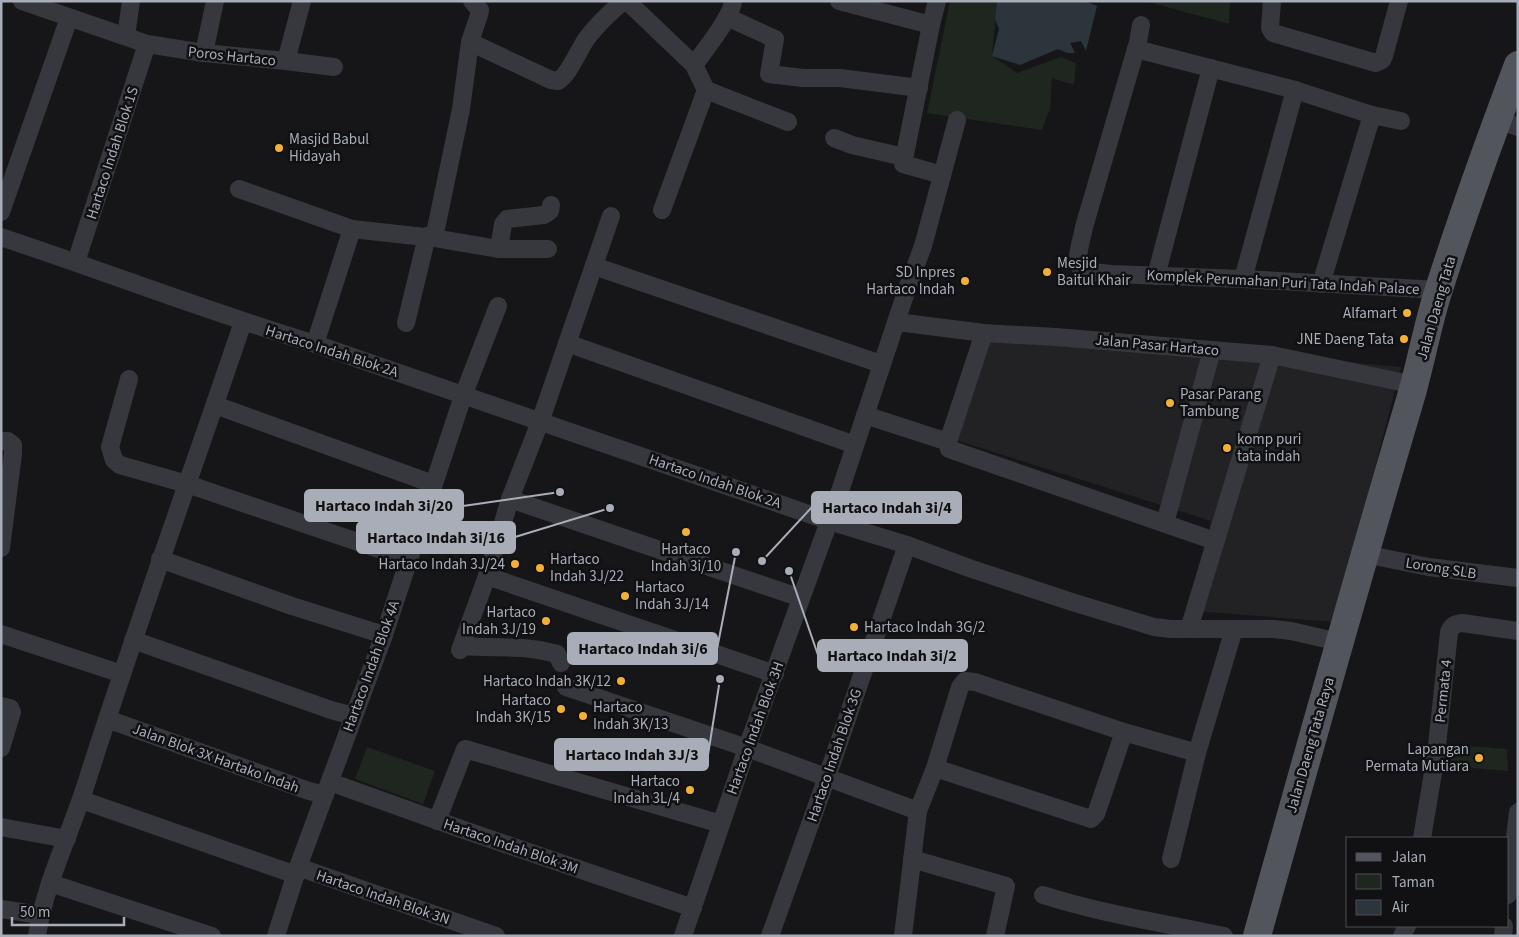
<svg xmlns="http://www.w3.org/2000/svg" width="1519" height="937" viewBox="0 0 1519 937" font-family="'Source Sans 3',sans-serif">
	<rect width="100%" height="100%" fill="#161618"/>
	<path fill="#222225" d="M992,330l409,37 -66,255 -140,-11 16,-90 -258,-82z"/>
	<g fill="#1e261f">
		<path d="M950,1h47l-5,55 25,17 44,-16 15,6 -2,22 -22,-7 -2,30 -8,22 -115,-17z"/>
		<path d="M1145,1h85l-1,23z"/>
		<path d="M1454,745l53,4 1,22 -60,-5z"/>
		<path d="M367,747l68,24 -12,33 -68,-25z"/>
	</g>
	<path fill="#2c353c" d="M997,1h88l12,5 -11,45 -5,-10 -11,2 5,10h-8l-9,-4 -38,16 -28,-9 7,-27 -4,-10z"/>
	<g fill="none" stroke-linecap="round" stroke-linejoin="round">
		<g stroke="#37383d" stroke-width="18">
			<path d="M22,1l125,43 57,9 82,8 16,-60"/>
			<path d="M472,1l8,9 -1,5 -9,27 -9,67 -27,129 65,11h49"/>
			<path d="M627,1l67,64 12,25 -44,120"/>
			<path d="M839,1l92,24 -28,139 39,11"/>
			<path d="M1272,1l-2,27 3,5 103,30 6,-3 2,-4 15,-55"/>
			<path d="M727,17l48,22 -6,35 34,4h37l79,10"/>
			<path d="M931,25l6,-24"/>
			<path d="M1141,25l-3,17 -54,185c-2,13 -10,31 -3,42l10,3 20,2 132,5 196,11"/>
			<path d="M126,36l5,-35"/>
			<path d="M470,42l81,38 7,1c11,-6 21,-32 29,-43 11,-14 23,-26 37,-37"/>
			<path d="M1136,49l159,41 77,25 29,6"/>
			<path d="M204,53l11,-52"/>
			<path d="M286,61l48,6"/>
			<path d="M694,65c10,-14 38,-48 39,-64"/>
			<path d="M706,90l82,32"/>
			<path d="M1497,119l21,8"/>
			<path d="M834,138l18,7 52,12"/>
			<path d="M239,189l113,40 -37,115"/>
			<path d="M1,212l68,-194"/>
			<path d="M352,229l82,9"/>
			<path d="M1,237c105,35 208,75 314,107l514,177 78,24 62,23 103,34 82,25 17,2h103l17,2 48,11"/>
			<path d="M499,249l4,-25 4,-5 37,-4 6,-4 1,-6"/>
			<path d="M76,262l71,-218"/>
			<path d="M594,266l287,98"/>
			<path d="M1156,276l55,-208"/>
			<path d="M1243,279l52,-189"/>
			<path d="M1321,284l51,-169"/>
			<path d="M897,322l87,11 72,4 216,18 143,30"/>
			<path d="M406,323l21,-87"/>
			<path d="M984,333l-36,109 1,7 266,92"/>
			<path d="M567,343l288,102"/>
			<path d="M129,379l-19,68 4,13 6,5 67,19 221,75"/>
			<path d="M215,405l218,79"/>
			<path d="M865,415l83,27"/>
			<path d="M1,441h7l5,4v9l-12,94"/>
			<path d="M510,499l291,99"/>
			<path d="M1165,523l47,-173"/>
			<path d="M1364,554l65,13 89,11"/>
			<path d="M160,559l132,47 92,29"/>
			<path d="M487,576l288,98"/>
			<path d="M1189,629l83,-274"/>
			<path d="M1,634l121,40"/>
			<path d="M133,640l198,70 22,6"/>
			<path d="M462,646c34,3 61,-2 95,8l4,9"/>
			<path d="M460,650l27,-74 23,-77 30,-77 71,-206"/>
			<path d="M566,687l181,61 171,63"/>
			<path d="M1,706l9,2 2,4 -11,36"/>
			<path d="M107,719l202,72 16,4"/>
			<path d="M935,768l156,51 5,-5 28,-82"/>
			<path d="M330,782l131,47 232,79"/>
			<path d="M82,800l214,75"/>
			<path d="M437,821l28,-72 256,75"/>
			<path d="M1,827l66,12"/>
			<path d="M1422,838l14,-83 13,-123c3,-7 6,-8 13,-9l56,8"/>
			<path d="M912,859l94,27 -11,50"/>
			<path d="M1171,859l26,-106 37,-124"/>
			<path d="M298,867l198,69"/>
			<path d="M50,883l162,53"/>
			<path d="M1043,895c59,19 121,28 181,41"/>
			<path d="M1508,895l10,-83"/>
			<path d="M1,909l39,6"/>
			<path d="M37,936c8,-54 34,-103 50,-155 49,-154 104,-306 156,-459"/>
			<path d="M276,936l22,-69 86,-232 79,-239 35,-90"/>
			<path d="M683,936l64,-188 93,-257 67,-202 16,-43 34,-126"/>
			<path d="M770,936l57,-159 80,-232"/>
			<path d="M903,936l15,-125 17,-43 25,-81 5,-6 10,1 149,50 73,21"/>
			<path d="M1402,936l5,-10"/>
			<path d="M1503,936l1,-10"/>
		</g>
		<path stroke="#53555c" stroke-width="28" d="M1257,936c50,-179 100,-358 153,-536 11,-37 17,-74 29,-111 24,-75 51,-150 79,-224"/>
	</g>
	<g fill="#f2b134" stroke="#111113" stroke-width="2">
		<circle cx="279" cy="148" r="5"/>
		<circle cx="1047" cy="272" r="5"/>
		<circle cx="965" cy="281" r="5"/>
		<circle cx="1407" cy="313" r="5"/>
		<circle cx="1404" cy="339" r="5"/>
		<circle cx="1170" cy="403" r="5"/>
		<circle cx="1227" cy="448" r="5"/>
		<circle cx="686" cy="532" r="5"/>
		<circle cx="515" cy="564" r="5"/>
		<circle cx="540" cy="568" r="5"/>
		<circle cx="625" cy="596" r="5"/>
		<circle cx="546" cy="621" r="5"/>
		<circle cx="854" cy="627" r="5"/>
		<circle cx="621" cy="681" r="5"/>
		<circle cx="561" cy="709" r="5"/>
		<circle cx="583" cy="716" r="5"/>
		<circle cx="1479" cy="758" r="5"/>
		<circle cx="690" cy="790" r="5"/>
	</g>
	<g text-anchor="middle" stroke-width="5" stroke-linejoin="round" paint-order="stroke">
		<g font-size="15" fill="#a8adb8" stroke="#111113">
			<text transform="translate(232 56) rotate(6)" y="5">Poros Hartaco</text>
			<text transform="translate(112 153) rotate(-72)" y="5">Hartaco Indah Blok 1S</text>
			<text transform="translate(1283 282) rotate(3)" y="5">Komplek Perumahan Puri Tata Indah Palace</text>
			<text transform="translate(1436 308) rotate(-74)" y="5">Jalan Daeng Tata</text>
			<text transform="translate(1157 345) rotate(5)" y="5">Jalan Pasar Hartaco</text>
			<text transform="translate(332 351) rotate(18)" y="5">Hartaco Indah Blok 2A</text>
			<text transform="translate(715 481) rotate(19)" y="5">Hartaco Indah Blok 2A</text>
			<text transform="translate(1441 568) rotate(9)" y="5">Lorong SLB</text>
			<text transform="translate(371 666) rotate(-70)" y="5">Hartaco Indah Blok 4A</text>
			<text transform="translate(1443 691) rotate(-84)" y="5">Permata 4</text>
			<text transform="translate(755 728) rotate(-70)" y="5">Hartaco Indah Blok 3H</text>
			<text transform="translate(1310 745) rotate(-74)" y="5">Jalan Daeng Tata Raya</text>
			<text transform="translate(834 755) rotate(-71)" y="5">Hartaco Indah Blok 3G</text>
			<text transform="translate(216 758) rotate(20)" y="5">Jalan Blok 3X Hartako Indah</text>
			<text transform="translate(511 846) rotate(19)" y="5">Hartaco Indah Blok 3M</text>
			<text transform="translate(383 897) rotate(19)" y="5">Hartaco Indah Blok 3N</text>
		</g>
		<g font-size="15" fill="#a8adb8" stroke="#111113" text-anchor="end">
			<text x="289" y="144" text-anchor="start">Masjid Babul<tspan x="289" dy="17">Hidayah</tspan></text>
			<text x="1057" y="268" text-anchor="start">Mesjid<tspan x="1057" dy="17">Baitul Khair</tspan></text>
			<text x="955" y="277">SD Inpres<tspan x="955" dy="17">Hartaco Indah</tspan></text>
			<text x="1397" y="318">Alfamart</text>
			<text x="1394" y="344">JNE Daeng Tata</text>
			<text x="1180" y="399" text-anchor="start">Pasar Parang<tspan x="1180" dy="17">Tambung</tspan></text>
			<text x="1237" y="444" text-anchor="start">komp puri<tspan x="1237" dy="17">tata indah</tspan></text>
			<text x="686" y="554" text-anchor="middle">Hartaco<tspan x="686" dy="17">Indah 3i/10</tspan></text>
			<text x="550" y="564" text-anchor="start">Hartaco<tspan x="550" dy="17">Indah 3J/22</tspan></text>
			<text x="505" y="569">Hartaco Indah 3J/24</text>
			<text x="635" y="592" text-anchor="start">Hartaco<tspan x="635" dy="17">Indah 3J/14</tspan></text>
			<text x="536" y="617">Hartaco<tspan x="536" dy="17">Indah 3J/19</tspan></text>
			<text x="864" y="632" text-anchor="start">Hartaco Indah 3G/2</text>
			<text x="611" y="686">Hartaco Indah 3K/12</text>
			<text x="551" y="705">Hartaco<tspan x="551" dy="17">Indah 3K/15</tspan></text>
			<text x="593" y="712" text-anchor="start">Hartaco<tspan x="593" dy="17">Indah 3K/13</tspan></text>
			<text x="1469" y="754">Lapangan<tspan x="1469" dy="17">Permata Mutiara</tspan></text>
			<text x="680" y="786">Hartaco<tspan x="680" dy="17">Indah 3L/4</tspan></text>
		</g>
	</g>
	<path fill="none" stroke="#a8adb8" stroke-width="2" d="M560 492L463 506M762 561L812 507M610 508L515 537M736 552L717 649M789 571L818 655M720 679L708 755"/>
	<g fill="#a8adb8" stroke="#111113" stroke-width="2">
		<circle cx="560" cy="492" r="5"/>
		<circle cx="762" cy="561" r="5"/>
		<circle cx="610" cy="508" r="5"/>
		<circle cx="736" cy="552" r="5"/>
		<circle cx="789" cy="571" r="5"/>
		<circle cx="720" cy="679" r="5"/>
	</g>
	<g fill="#a8adb8" stroke="#a8adb8" stroke-width="2">
		<rect x="305" y="490" width="158" height="31" rx="5"/>
		<rect x="812" y="492" width="149" height="31" rx="5"/>
		<rect x="357" y="522" width="158" height="31" rx="5"/>
		<rect x="568" y="633" width="149" height="31" rx="5"/>
		<rect x="818" y="640" width="149" height="31" rx="5"/>
		<rect x="555" y="739" width="153" height="31" rx="5"/>
	</g>
	<g font-size="16" text-anchor="middle" font-weight="bold" fill="#111">
		<text x="384" y="511">Hartaco Indah 3i/20</text>
		<text x="887" y="513">Hartaco Indah 3i/4</text>
		<text x="436" y="543">Hartaco Indah 3i/16</text>
		<text x="643" y="654">Hartaco Indah 3i/6</text>
		<text x="892" y="661">Hartaco Indah 3i/2</text>
		<text x="632" y="760">Hartaco Indah 3J/3</text>
	</g>
	<rect width="1519" height="937" fill="none" stroke="#a8adb8" stroke-width="5"/>
	<rect x="1346" y="837" width="162" height="90" fill="#111113" stroke="#4d4f55"/>
	<rect x="1356" y="853" width="25" height="8" fill="#53555c" stroke="#4d4f55"/>
	<text x="1392" y="862" font-size="15" fill="#a8adb8">Jalan</text>
	<rect x="1356" y="874" width="25" height="15" fill="#1e261f" stroke="#4d4f55"/>
	<text x="1392" y="887" font-size="15" fill="#a8adb8">Taman</text>
	<rect x="1356" y="900" width="25" height="15" fill="#2c353c" stroke="#4d4f55"/>
	<text x="1392" y="912" font-size="15" fill="#a8adb8">Air</text>
	<path d="M12 917v8h112v-8" fill="none" stroke="#a8adb8" stroke-width="2.5"/>
	<text x="20" y="917" font-size="15" fill="#a8adb8" stroke="#111113" stroke-width="4" paint-order="stroke">50 m</text>
</svg>
